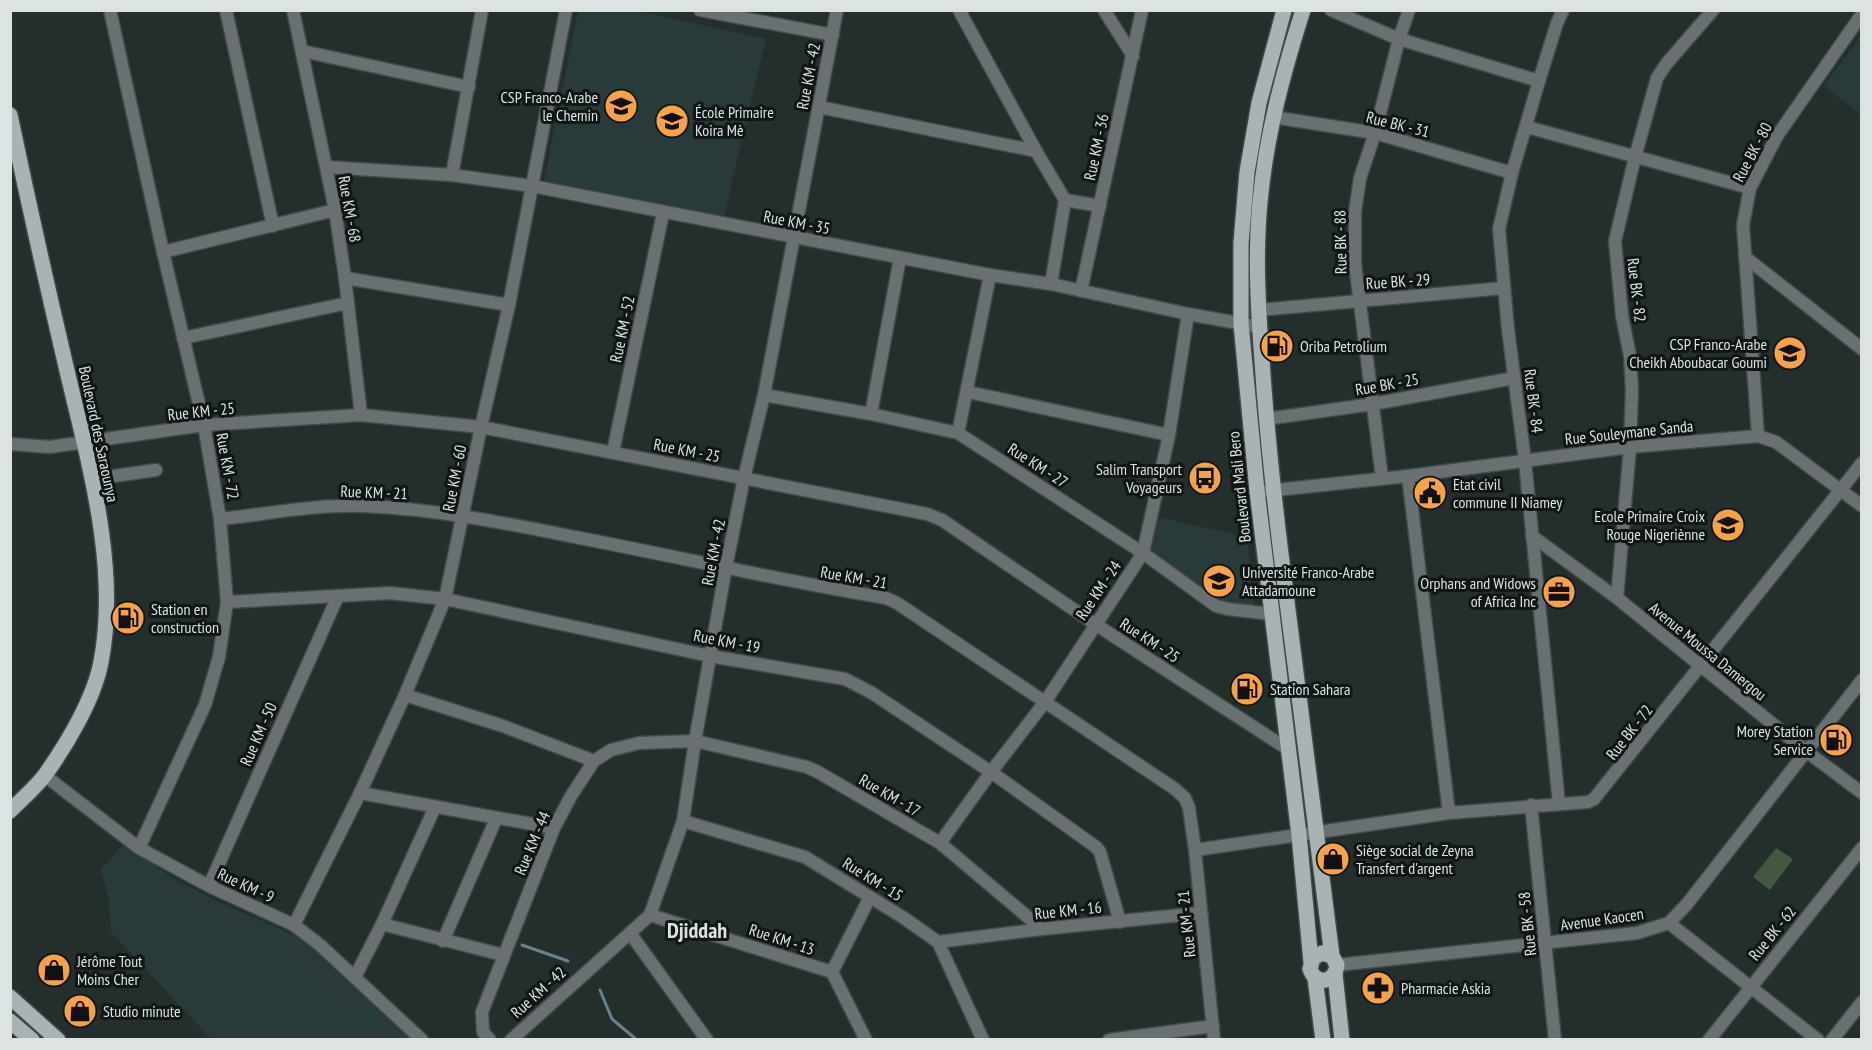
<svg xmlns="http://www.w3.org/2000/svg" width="1872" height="1050" viewBox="0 0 1872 1050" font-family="'PT Sans Narrow',sans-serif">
	<rect width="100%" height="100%" fill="#232e2d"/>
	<g fill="#283a39">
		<path d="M578,11h60l128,28 -42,177 -180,-35z"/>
		<path d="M1861,36v79l-37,-29z"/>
		<path d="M1158,517l89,20 8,72 -35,-3 -70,-50z"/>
		<path d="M122,846l16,3 19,18 19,13 34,18 106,47 38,42 61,52h-204l-100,-107 -2,-31 -8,-32z"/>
	</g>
	<path fill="#44583f" d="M1776,848l17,11 -23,31 -17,-13z"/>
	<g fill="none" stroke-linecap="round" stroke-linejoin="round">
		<g stroke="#688191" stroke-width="3">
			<path d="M522,945l46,16"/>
			<path d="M600,990l12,29 25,21"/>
		</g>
		<g stroke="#404b4a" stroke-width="15">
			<g id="minor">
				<path d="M110,10l53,242 41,173 16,94 7,83 -8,55 -14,48 -66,143"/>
				<path d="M226,10l47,216"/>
				<path d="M293,10l42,200 10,68 16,137"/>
				<path d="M700,10l133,25"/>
				<path d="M959,10l77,141 29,49 35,6"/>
				<path d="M1104,10l29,46"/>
				<path d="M1331,10l68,29 140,42"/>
				<path d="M302,51l167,36"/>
				<path d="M819,107l217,44"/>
				<path d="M1273,117l102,16 137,40"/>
				<path d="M1527,127l223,61"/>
				<path d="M326,167l126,8 80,11 458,89 61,9 137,30 72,13"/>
				<path d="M452,175l30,-165"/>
				<path d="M163,252l172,-42"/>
				<path d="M1745,257l117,92"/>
				<path d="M345,278l164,27"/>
				<path d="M1051,284l14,-84"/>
				<path d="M1081,291l61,-281"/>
				<path d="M1258,310l246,-22"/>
				<path d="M183,338l165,-35"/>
				<path d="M968,392l201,43"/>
				<path d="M764,395l107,19 87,19 185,120 73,53 12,3 43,5"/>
				<path d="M871,414l29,-156"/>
				<path d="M1266,419l107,-15 141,-26"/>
				<path d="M958,433l32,-158"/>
				<path d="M1758,436l-15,-211 7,-37 27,-52 85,-122"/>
				<path d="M10,444l40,3 154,-22 157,-10 120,12 446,87 15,6 153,104 194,126"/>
				<path d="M613,452l50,-239"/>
				<path d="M1408,476l41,337"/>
				<path d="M1382,478l-27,-214v-52l5,-34 15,-45 24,-94 10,-29"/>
				<path d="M93,479l63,-9"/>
				<path d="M1257,492l151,-16 222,-29 128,-11 18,6 86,64"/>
				<path d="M220,519c48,-5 97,-15 144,-13 72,3 141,17 211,31 104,20 207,44 311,61l11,5 278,186 10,9 4,10 6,42 19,190"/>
				<path d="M1532,536l85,62 189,153 56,42"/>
				<path d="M1617,598l13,-151 2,-57 -2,-34 -8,-40 -7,-75 20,-84 22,-79 10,-15 46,-53"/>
				<path d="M227,602l163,-9 55,6 265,57 135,23 27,14 119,79 105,75 4,5 20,70"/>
				<path d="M405,695l98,31 91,35"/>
				<path d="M44,775l95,73 70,38 85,39 26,20 102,95"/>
				<path d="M360,793l194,35"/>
				<path d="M1559,804l-34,-343 -17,-132 -9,-100 13,-56 27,-92 18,-58 6,-13"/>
				<path d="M1531,805l24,235"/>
				<path d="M683,821l122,36 99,61 34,24 45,98"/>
				<path d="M940,843l51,-71 54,-70 98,-149 26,-118 19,-121"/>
				<path d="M1195,850l254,-37 139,-11 6,-3 268,-336"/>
				<path d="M209,886l129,-290"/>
				<path d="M650,915l182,57 34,68"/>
				<path d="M1669,923l149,117"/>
				<path d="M382,924l121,31"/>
				<path d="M294,925l66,-132 45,-98 40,-96 36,-172 28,-122 57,-295"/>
				<path d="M630,933l77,107"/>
				<path d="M443,941l53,-122"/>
				<path d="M938,942l104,-13 159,-16"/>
				<path d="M1337,965l300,-32 32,-10 18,-19 175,-224"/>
				<path d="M832,972l38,-75"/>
				<path d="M355,977l27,-53 53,-117"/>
				<path d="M490,1040l-7,-8 -1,-20 72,-184 17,-32 23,-35 17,-11 28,-7 56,-2 112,26 11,5 122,71 102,86"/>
				<path d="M511,1040l139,-125 33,-94 12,-80 31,-174 18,-89 20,-83 73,-385"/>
				<path d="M1109,1040l104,-14"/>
				<path d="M1709,1040l153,-192"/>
				<path d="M1832,1040l30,-38"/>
			</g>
		</g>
		<g stroke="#404b4a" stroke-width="18">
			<g id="major">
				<path d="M1284,10l-25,93 -12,69 -6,71v81l16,167 42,344 12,127"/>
				<path d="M1303,10c-20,63 -37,126 -43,192 -5,52 -2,106 2,158 5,79 14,156 24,234 16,120 31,241 46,362l5,9c-2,18 -21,21 -27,4l3,-11 9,-5 10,3"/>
				<path d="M10,115c17,81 35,162 54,243 22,96 56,205 37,304 -7,37 -34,82 -56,113 -10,13 -23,24 -35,36"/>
				<path d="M1335,974l7,66"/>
				<path d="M1315,978l8,62"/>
				<path d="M10,997l48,43"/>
				<path d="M10,1021l22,19"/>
			</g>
		</g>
		<use href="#minor" stroke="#6a7071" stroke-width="12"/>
		<use href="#major" stroke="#a9b3b6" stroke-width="15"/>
	</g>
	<defs>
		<g id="school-disc" transform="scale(1.725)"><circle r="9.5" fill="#f7a149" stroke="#101515"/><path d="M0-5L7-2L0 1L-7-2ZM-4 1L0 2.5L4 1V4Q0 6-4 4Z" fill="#111"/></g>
		<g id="fuel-disc" transform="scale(1.725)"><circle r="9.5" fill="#f7a149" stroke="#101515"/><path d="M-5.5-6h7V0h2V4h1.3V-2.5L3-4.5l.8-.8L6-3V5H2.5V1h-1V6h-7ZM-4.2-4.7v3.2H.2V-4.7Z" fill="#111"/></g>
		<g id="bus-disc" transform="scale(1.725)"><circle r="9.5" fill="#f7a149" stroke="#101515"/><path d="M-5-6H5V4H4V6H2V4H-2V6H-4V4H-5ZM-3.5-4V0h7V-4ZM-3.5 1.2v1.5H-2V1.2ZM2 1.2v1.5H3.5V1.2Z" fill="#111"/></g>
		<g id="civic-disc" transform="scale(1.725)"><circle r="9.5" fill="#f7a149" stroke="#101515"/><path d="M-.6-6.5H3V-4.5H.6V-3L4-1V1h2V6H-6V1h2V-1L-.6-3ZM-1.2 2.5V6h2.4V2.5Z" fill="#111"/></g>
		<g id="university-disc" transform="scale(1.725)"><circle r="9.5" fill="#f7a149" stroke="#101515"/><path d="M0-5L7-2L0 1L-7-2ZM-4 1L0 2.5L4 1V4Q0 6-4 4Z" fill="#111"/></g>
		<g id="office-disc" transform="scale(1.725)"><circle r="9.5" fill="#f7a149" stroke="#101515"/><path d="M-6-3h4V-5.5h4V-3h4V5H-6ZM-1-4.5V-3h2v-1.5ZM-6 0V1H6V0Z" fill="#111"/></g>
		<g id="shop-disc" transform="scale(1.725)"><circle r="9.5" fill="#f7a149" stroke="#101515"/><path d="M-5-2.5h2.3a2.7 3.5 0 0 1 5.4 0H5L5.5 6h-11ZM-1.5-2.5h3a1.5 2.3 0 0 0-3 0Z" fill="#111"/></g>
		<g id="pharmacy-disc" transform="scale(1.725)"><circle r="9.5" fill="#f7a149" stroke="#101515"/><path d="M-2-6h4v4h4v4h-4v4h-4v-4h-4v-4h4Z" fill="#111"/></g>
	</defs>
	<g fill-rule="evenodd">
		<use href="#school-disc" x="621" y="106"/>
		<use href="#school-disc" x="672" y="121"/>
		<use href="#fuel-disc" x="1277" y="346"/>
		<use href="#school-disc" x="1790" y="353"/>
		<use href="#bus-disc" x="1205" y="478"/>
		<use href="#civic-disc" x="1430" y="493"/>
		<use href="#school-disc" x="1728" y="525"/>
		<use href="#university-disc" x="1219" y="581"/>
		<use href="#office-disc" x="1559" y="592"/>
		<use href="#fuel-disc" x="128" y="618"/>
		<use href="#fuel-disc" x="1247" y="689"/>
		<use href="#fuel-disc" x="1836" y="740"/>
		<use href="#shop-disc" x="1333" y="859"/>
		<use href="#shop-disc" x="54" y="970"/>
		<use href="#pharmacy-disc" x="1378" y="988"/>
		<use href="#shop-disc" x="80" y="1011"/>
	</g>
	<g text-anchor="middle" stroke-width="6" stroke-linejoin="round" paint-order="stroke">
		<g font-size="16" fill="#dbe2e1" stroke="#101515">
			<text transform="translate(808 76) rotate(-79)" y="6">Rue KM - 42</text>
			<text transform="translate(1398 124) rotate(14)" y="6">Rue BK - 31</text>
			<text transform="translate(1096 147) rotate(-78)" y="6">Rue KM - 36</text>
			<text transform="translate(1752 152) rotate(-62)" y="6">Rue BK - 80</text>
			<text transform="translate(350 209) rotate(80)" y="6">Rue KM - 68</text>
			<text transform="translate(797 222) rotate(11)" y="6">Rue KM - 35</text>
			<text transform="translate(1340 242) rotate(-91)" y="6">Rue BK - 88</text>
			<text transform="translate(1398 281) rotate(-4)" y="6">Rue BK - 29</text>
			<text transform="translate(1637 290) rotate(83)" y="6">Rue BK - 82</text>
			<text transform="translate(622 329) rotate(-78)" y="6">Rue KM - 52</text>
			<text transform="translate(1387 384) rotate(-10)" y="6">Rue BK - 25</text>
			<text transform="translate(1534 401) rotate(83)" y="6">Rue BK - 84</text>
			<text transform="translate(201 411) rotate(-6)" y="6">Rue KM - 25</text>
			<text transform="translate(1629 432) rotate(-6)" y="6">Rue Souleymane Sanda</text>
			<text transform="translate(99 434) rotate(78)" y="6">Boulevard des Saraounya</text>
			<text transform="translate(687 450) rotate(11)" y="6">Rue KM - 25</text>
			<text transform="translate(1038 465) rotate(33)" y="6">Rue KM - 27</text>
			<text transform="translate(228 466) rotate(80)" y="6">Rue KM - 72</text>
			<text transform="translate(454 478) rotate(-79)" y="6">Rue KM - 60</text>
			<text transform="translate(1239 487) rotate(-96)" y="6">Boulevard Mali Bero</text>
			<text transform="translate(374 492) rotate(2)" y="6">Rue KM - 21</text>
			<text transform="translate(713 552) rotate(-79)" y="6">Rue KM - 42</text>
			<text transform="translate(854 577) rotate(10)" y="6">Rue KM - 21</text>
			<text transform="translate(1098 590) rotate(-56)" y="6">Rue KM - 24</text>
			<text transform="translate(1150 640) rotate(33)" y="6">Rue KM - 25</text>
			<text transform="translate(727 641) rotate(11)" y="6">Rue KM - 19</text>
			<text transform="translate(1708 651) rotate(39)" y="6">Avenue Moussa Damergou</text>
			<text transform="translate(1629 732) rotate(-52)" y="6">Rue BK - 72</text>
			<text transform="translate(258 734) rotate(-66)" y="6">Rue KM - 50</text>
			<text transform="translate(890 795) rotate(30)" y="6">Rue KM - 17</text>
			<text transform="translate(532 843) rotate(-67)" y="6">Rue KM - 44</text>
			<text transform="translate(873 879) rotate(32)" y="6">Rue KM - 15</text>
			<text transform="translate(246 885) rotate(25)" y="6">Rue KM - 9</text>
			<text transform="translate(1068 910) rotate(-6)" y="6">Rue KM - 16</text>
			<text transform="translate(1602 919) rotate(-8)" y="6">Avenue Kaocen</text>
			<text transform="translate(1186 924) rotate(-96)" y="6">Rue KM - 21</text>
			<text transform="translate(1527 924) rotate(-96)" y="6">Rue BK - 58</text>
			<text transform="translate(1772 933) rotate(-51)" y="6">Rue BK - 62</text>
			<text transform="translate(782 939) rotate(18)" y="6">Rue KM - 13</text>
			<text transform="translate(538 992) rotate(-42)" y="6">Rue KM - 42</text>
		</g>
		<g font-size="16" fill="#dbe2e1" stroke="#101515" text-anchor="start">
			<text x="598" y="103" text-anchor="end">CSP Franco-Arabe<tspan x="598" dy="18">le Chemin</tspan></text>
			<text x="695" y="118">École Primaire<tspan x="695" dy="18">Koira Mè</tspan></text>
			<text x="1767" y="350" text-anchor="end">CSP Franco-Arabe<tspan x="1767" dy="18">Cheikh Aboubacar Goumi</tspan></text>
			<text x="1300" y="352">Oriba Petrolium</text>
			<text x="1182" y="475" text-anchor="end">Salim Transport<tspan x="1182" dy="18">Voyageurs</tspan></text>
			<text x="1453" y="490">Etat civil<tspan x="1453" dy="18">commune II Niamey</tspan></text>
			<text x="1705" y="522" text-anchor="end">Ecole Primaire Croix<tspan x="1705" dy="18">Rouge Nigeriènne</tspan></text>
			<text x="1242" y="578">Université Franco-Arabe<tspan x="1242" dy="18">Attadamoune</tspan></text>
			<text x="1536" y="589" text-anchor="end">Orphans and Widows<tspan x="1536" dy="18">of Africa Inc</tspan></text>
			<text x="151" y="615">Station en<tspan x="151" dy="18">construction</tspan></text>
			<text x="1270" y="695">Station Sahara</text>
			<text x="1813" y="737" text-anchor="end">Morey Station<tspan x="1813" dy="18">Service</tspan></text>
			<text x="1356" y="856">Siège social de Zeyna<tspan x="1356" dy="18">Transfert d'argent</tspan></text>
			<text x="77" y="967">Jérôme Tout<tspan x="77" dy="18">Moins Cher</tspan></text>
			<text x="1401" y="994">Pharmacie Askia</text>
			<text x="103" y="1017">Studio minute</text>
		</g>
		<g font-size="22" font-weight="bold" fill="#dbe2e1" stroke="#101515">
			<text x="697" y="938">Djiddah</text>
		</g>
	</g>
	<rect width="1872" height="1050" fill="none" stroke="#dbe2e1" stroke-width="24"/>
</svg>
